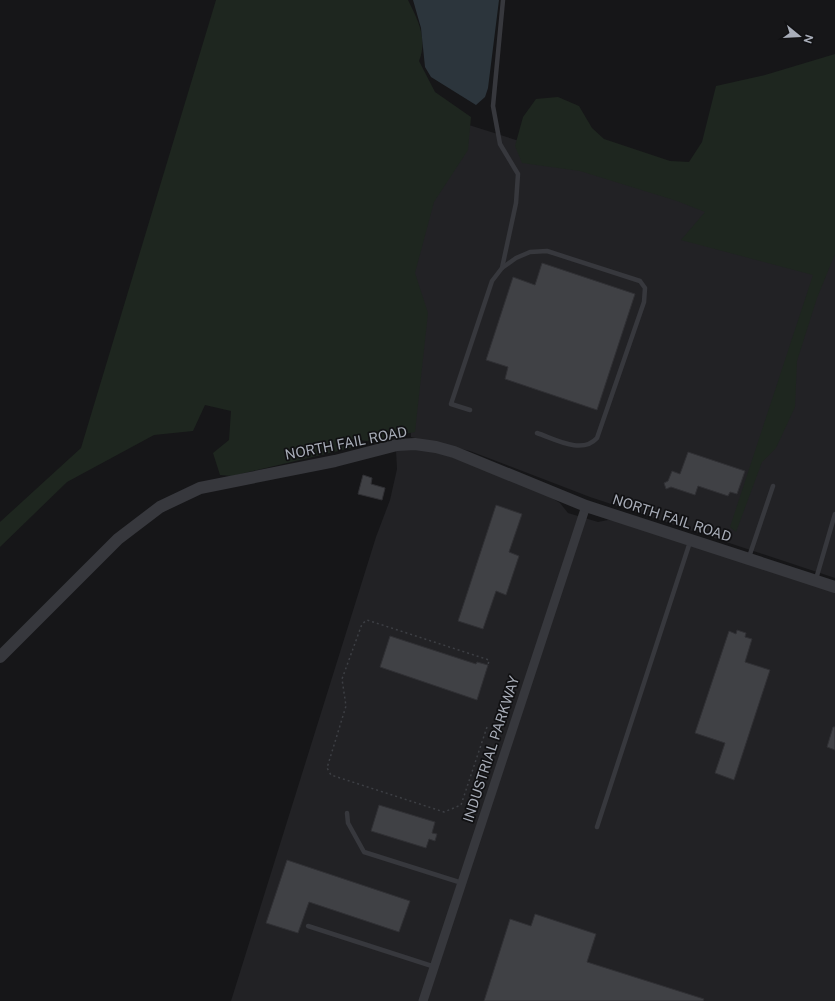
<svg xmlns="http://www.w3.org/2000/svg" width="835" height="1001" viewBox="0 0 835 1001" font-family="'Public Sans',sans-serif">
	<rect width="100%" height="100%" fill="#161618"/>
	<g fill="#222225">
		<path d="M450,119l226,72 159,25v362l-245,-81 -120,-46 -59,-14 -7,-172z"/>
		<path d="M412,449l23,3 23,7 84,33 18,11 8,10 30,9 10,-2 18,1 209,70v410h-604l145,-464 14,-37 7,-31 -1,-19z"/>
	</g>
	<g fill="#1e261f">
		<path d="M216,0h192c10,20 20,39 11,61l16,31 36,25 -3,33 -34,52 -19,71 13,40 -13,119 -48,9 -16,-2v9l-119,28 -12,-1 -7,-22 16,-13 2,-29 -26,-6 -12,26 -39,4 -87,47 -67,65v-25l81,-74z"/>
		<path d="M835,54v200l-18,44 -20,63 -2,46 -19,41 -14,14 -26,70 -6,-5 83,-252 -132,-35 24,-28 -28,-11 -97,-30 -58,-8 -7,-17 8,-29 13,-18 22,-2 21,9 13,22 12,11 66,22 19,1 13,-20 14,-56 49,-11z"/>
	</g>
	<path fill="#2c353c" d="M413,0h86l-11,88 -3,9 -9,8 -45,-28 -6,-10 -4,-39z"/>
	<g fill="#404145" stroke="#303034">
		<path d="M542,263l93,31 -38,116 -92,-31 3,-12 -22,-7 27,-83 22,8z"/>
		<path d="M688,452l57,19 -8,23 -7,-2 -2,4 -30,-10 -3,9 -24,-8 -5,2 -2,-6 4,-2 4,-10 8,3z"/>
		<path d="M363,475l9,3 -1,6 14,4 -3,12 -24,-6z"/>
		<path d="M496,505l26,9 -13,38 10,4 -13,39 -10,-4 -13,38 -25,-8z"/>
		<path d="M737,630l9,3 -1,4 7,2 -7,23 25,8 -36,110 -19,-7 10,-30 -30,-10 34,-102 7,3z"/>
		<path d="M390,636l86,28 1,-2 11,3 -11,35 -97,-33z"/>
		<path d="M833,727h2v23l-8,-3z"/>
		<path d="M379,805l56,17 -3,11 5,1 -2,7 -6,-2 -3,9 -55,-17z"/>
		<path d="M287,860l123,41 -11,31 -90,-30 -11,31 -32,-10z"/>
		<path d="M535,914l61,20 -9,28 117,37 -1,2h-219l26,-82 21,7z"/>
	</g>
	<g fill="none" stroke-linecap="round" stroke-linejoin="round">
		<path stroke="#3d3f44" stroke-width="1.5" stroke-dasharray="2 3" stroke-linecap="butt" d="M487,727l-26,78 -17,7 -113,-37 -4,-7 19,-62 -4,-27 20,-55 5,-4 122,40 -1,5"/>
		<g stroke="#37383d" stroke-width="4.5">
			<path d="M502,268l14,-65 2,-29 -18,-30 -7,-38 10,-106"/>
			<path d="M470,410l-19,-6 41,-123 10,-13 14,-10 14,-6 17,-1 93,30 5,7 -1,14 -47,136c-15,17 -42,1 -60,-5"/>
			<path d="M749,557l24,-71"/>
			<path d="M816,579l19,-65"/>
			<path d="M347,813l1,10 16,29 98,31"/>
			<path d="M597,827l93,-285"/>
			<path d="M308,926l127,41"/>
		</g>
		<path stroke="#37383d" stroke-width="9" d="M423,1001l163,-495"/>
		<path stroke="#37383d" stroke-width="12" d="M0,657l118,-118 42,-32 40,-19 135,-27 62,-16 18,-1 21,3 18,5 132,54 249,81"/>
	</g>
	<g text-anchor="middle" stroke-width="3.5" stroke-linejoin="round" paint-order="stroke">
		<g font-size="14" fill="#a8adb8" stroke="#111113">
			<text transform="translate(346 443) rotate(-11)" y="5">NORTH FAIL ROAD</text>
			<text transform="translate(672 518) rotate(18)" y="5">NORTH FAIL ROAD</text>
			<text transform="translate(491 749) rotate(-72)" y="5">INDUSTRIAL PARKWAY</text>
		</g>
	</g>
	<g transform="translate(799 36) rotate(108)" stroke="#111113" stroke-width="3" paint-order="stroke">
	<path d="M0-3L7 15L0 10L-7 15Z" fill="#a8adb8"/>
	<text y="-6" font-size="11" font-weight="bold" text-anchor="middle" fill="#a8adb8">N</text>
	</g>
</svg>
